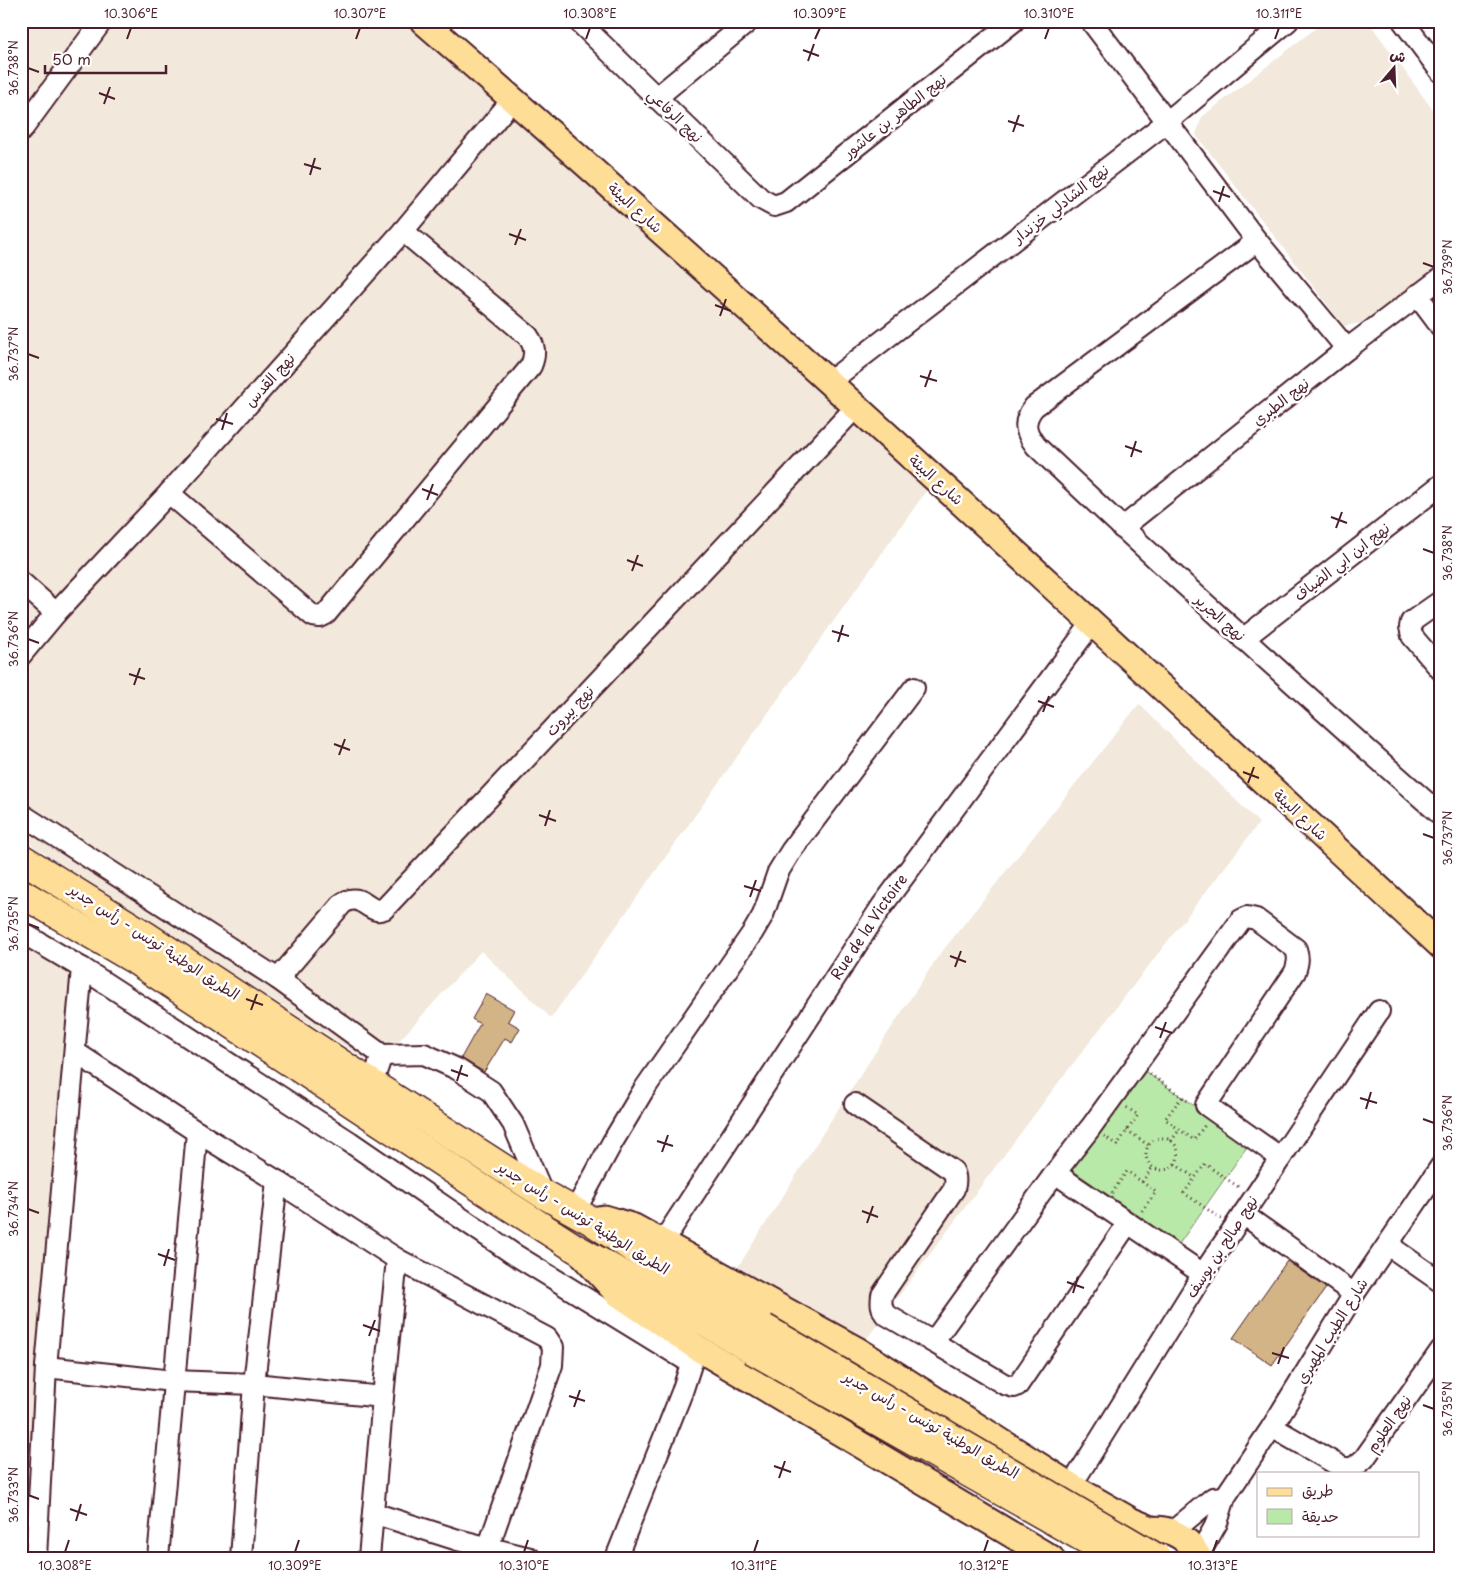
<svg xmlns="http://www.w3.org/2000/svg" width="1462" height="1579" viewBox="0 0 1462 1579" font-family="'Playpen Sans','Playpen Sans Arabic',sans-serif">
	<rect width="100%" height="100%" fill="#fff"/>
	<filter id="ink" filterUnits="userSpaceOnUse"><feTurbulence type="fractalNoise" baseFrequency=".02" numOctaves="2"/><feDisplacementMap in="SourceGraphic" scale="10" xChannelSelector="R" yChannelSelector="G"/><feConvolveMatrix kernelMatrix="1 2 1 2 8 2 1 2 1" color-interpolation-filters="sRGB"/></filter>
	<g filter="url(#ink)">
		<g fill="#f2e8db">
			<path d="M21,21h413l505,452 -388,545 -70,-67 -105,115 -355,-228z"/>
			<path d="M1325,21h43l73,100v143l-80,59 -17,3 -148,-191 6,-18z"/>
			<path d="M1139,704l120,119 -201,260 -196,262 -129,-70 102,-161 102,-156z"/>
			<path d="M21,942l52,34 -47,582h-5z"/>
		</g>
		<path fill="#b8e9a9" stroke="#81846a" d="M1143,1070l106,74 -70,100 -107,-74z"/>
		<g fill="#d2b486" stroke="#4a1f2b">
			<path d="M486,994l28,16 -6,11 12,7 -8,14 -7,-4 -21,34 -23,-14 19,-34 -8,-5z"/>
			<path d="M1287,1261l39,27 -54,77 -39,-27z"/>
		</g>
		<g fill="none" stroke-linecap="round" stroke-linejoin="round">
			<g stroke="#4a1f2b" stroke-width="24">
				<g id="minor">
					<path d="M578,21l183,178 13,7 12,-4 228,-181"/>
					<path d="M1091,21l166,220 90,108"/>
					<path d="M1403,21l38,51"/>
					<path d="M656,98l93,-77"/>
					<path d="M21,131l81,-110"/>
					<path d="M1257,241l-223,166c-12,15 -9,25 2,39 132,126 268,248 405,369"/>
					<path d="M1417,295l24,32"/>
					<path d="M829,382l338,-260 121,-101"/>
					<path d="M169,493l144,123 7,1 6,-3 205,-248c5,-12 4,-20 -3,-30l-125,-105"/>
					<path d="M1122,528l225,-179 94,-71"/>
					<path d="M21,582l35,31"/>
					<path d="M1441,601l-30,21 -1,5 2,9 29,34"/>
					<path d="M1243,639l198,-154"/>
					<path d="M21,655l35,-42 113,-120 234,-262 110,-132"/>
					<path d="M21,814l257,165 104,76 -10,29"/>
					<path d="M21,932l61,36 268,174 162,111 179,110"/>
					<path d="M278,979l64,-75c19,-15 27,12 42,5l472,-502"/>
					<path d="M75,1052l122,80 80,49 120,78 150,79 6,9 -1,18 -64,183"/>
					<path d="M382,1055l42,-1 33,15 34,22 22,33 30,70"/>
					<path d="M855,1104l98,67c3,5 3,11 1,18l-72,106c-1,8 -1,12 3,19l48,28"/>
					<path d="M1055,1173l148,101"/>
					<path d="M575,1211l37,-68 31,-52 110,-159 10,-17 15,-43 13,-21 123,-163"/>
					<path d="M1243,1214l111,80"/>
					<path d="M1128,1223l-110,162 -4,2 -10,-3 -71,-42 122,-169 36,-46 150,-207 6,-3 9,2 40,30c3,9 2,14 -1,23l-89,133 75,53"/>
					<path id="s1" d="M662,1243l220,-337 210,-283"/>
					<path d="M1388,1245l53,37"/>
					<path d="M46,1367l127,14 81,3 129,13"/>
					<path d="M1272,1427l71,41h10l11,-9 77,-109"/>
					<path d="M1071,1486l132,-212 176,-263"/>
					<path d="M373,1513l85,27 72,18"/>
					<path d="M1172,1532l41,-34 12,-1"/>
					<path d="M1198,1556l19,-33 8,-26 47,-70 82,-133 87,-128"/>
					<path d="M36,1558l10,-191 36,-399"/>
					<path d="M158,1558l39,-426"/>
					<path d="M241,1558l13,-174 23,-203"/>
					<path d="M369,1558l14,-161 14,-138"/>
					<path d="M616,1558l66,-166 13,-40"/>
				</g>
			</g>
			<g stroke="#4a1f2b" stroke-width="29">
				<g id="major">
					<path d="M423,21c346,301 682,613 1018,925"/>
					<path d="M590,1220l14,-2 30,9 225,124 212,135 61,35 22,9"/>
					<path d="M584,1257l33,36 79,54 355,211"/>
					<path d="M1139,1534c23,-12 49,1 60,24"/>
				</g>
			</g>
			<g stroke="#4a1f2b" stroke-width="31">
				<g id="highway">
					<path d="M21,858l125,78 226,148 171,110 47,26 61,40 113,68"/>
					<path d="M21,893l114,67 346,228 94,60 107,60 69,41"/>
				</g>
			</g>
			<g stroke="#4a1f2b" stroke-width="3" stroke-dasharray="1 4" stroke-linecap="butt">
				<path d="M1150,1074l39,28"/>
				<path d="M1182,1097l-17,22 29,21 11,-15"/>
				<path d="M1127,1130l21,15"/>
				<path d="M1104,1136l13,9 21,-30 -12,-8"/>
				<circle cx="1162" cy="1154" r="16"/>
				<path d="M1171,1141l9,-12"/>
				<path d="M1175,1164l20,14"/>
				<path d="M1142,1182l10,-14"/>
				<path d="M1112,1193l15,-22 29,21 -15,20"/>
				<path d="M1221,1219l-37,-26 21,-29 35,24"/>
			</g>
			<use href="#minor" stroke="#fff" stroke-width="20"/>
			<use href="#major" stroke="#fedd96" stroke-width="25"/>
			<use href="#highway" stroke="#fedd96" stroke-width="28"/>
			<g stroke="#4a1f2b" stroke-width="31" stroke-linecap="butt">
				<g id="highway-bridge">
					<path d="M764,1328l393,230"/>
					<path d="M751,1349l368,209"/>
				</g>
			</g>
			<use href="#highway-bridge" stroke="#fedd96" stroke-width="28"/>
		</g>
	</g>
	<path fill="none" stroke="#4a1f2b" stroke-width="2" d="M127,39l4,-11M356,39l4,-11M586,39l4,-11M815,39l5,-11M1045,39l4,-11M1275,39l4,-11M803,50l16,6M808,61l6,-17M28,68l11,4M99,93l16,6M104,104l6,-17M1008,121l16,5M1013,132l6,-17M304,164l17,5M310,175l5,-17M1213,191l17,6M1219,202l5,-16M509,234l17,6M515,245l6,-16M1423,263l11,4M715,305l16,6M720,316l6,-17M28,354l11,4M920,376l17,5M925,387l6,-17M216,419l17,5M222,430l5,-17M1125,446l17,6M1131,457l5,-16M422,489l16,6M427,500l6,-16M1331,517l16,6M1336,528l6,-16M1423,549l11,4M627,560l16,6M632,571l6,-16M832,631l17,5M28,639l11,4M838,642l5,-17M129,674l16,5M134,685l6,-17M1038,701l16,6M1043,712l6,-16M334,744l16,6M339,755l6,-16M1243,772l16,6M1248,783l6,-16M539,815l17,6M545,826l5,-16M1423,834l11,4M744,886l17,5M750,897l6,-17M28,924l11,4M950,956l16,6M955,967l6,-16M246,999l17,6M251,1010l6,-16M1155,1027l17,6M1160,1038l6,-16M451,1070l17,6M457,1081l5,-16M1360,1098l17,5M1366,1109l5,-17M1423,1119l11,4M657,1141l16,5M662,1152l6,-17M28,1209l11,4M862,1211l16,6M867,1223l6,-17M158,1254l17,6M164,1266l5,-17M1067,1282l17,6M1073,1293l5,-16M363,1325l17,6M369,1336l6,-16M1272,1353l17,5M1278,1364l6,-17M569,1396l16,5M1423,1405l11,4M574,1407l6,-17M774,1466l17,6M779,1478l6,-17M28,1495l11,4M70,1509l17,6M76,1521l5,-17M65,1552l4,-12M295,1552l4,-12M524,1552l4,-12M754,1552l4,-12M984,1552l4,-12M1213,1552l4,-12"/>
	<g text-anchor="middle" stroke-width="5" stroke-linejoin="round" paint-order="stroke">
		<g font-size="15" fill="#4a1f2b" stroke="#fff">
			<text transform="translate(675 116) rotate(44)" y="5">نهج الرفاعي</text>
			<text transform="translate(895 116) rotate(-38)" y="5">نهج الطاهر بن عاشور</text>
			<text transform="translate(1061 204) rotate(-38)" y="5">نهج الشادلي خزندار</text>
			<text transform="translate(635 208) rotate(42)" y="5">شارع البيئة</text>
			<text transform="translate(270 380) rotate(-48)" y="5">نهج القدس</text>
			<text transform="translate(1281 402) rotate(-38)" y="5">نهج الطبري</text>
			<text transform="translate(936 480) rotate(42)" y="5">شارع البيئة</text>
			<text transform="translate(1342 562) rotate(-38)" y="5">نهج ابن ابي الضياف</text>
			<text transform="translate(1220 618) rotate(42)" y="5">نهج الجرير</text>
			<text transform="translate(570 711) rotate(-47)" y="5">نهج بيروت</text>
			<text transform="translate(1300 815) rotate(43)" y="5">شارع البيئة</text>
			<text dy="5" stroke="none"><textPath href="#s1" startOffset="378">Rue de la Victoire</textPath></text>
			<text transform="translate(154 942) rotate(33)" y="5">الطريق الوطنية تونس - رأس جدير</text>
			<text transform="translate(583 1218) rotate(32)" y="5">الطريق الوطنية تونس - رأس جدير</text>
			<text transform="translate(1222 1247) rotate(-57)" y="5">نهج صالح بن يوسف</text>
			<text transform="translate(1332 1331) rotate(-58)" y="5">شارع الطيب المهيري</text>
			<text transform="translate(1389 1424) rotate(-55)" y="5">نهج العلوم</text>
			<text transform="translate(931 1425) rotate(30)" y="5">الطريق الوطنية تونس - رأس جدير</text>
		</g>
	</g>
	<rect width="1462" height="1579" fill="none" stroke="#fff" stroke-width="55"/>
	<rect x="1257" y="1472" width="162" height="65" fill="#ffffff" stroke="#b7a5aa"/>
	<rect x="1267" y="1488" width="25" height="8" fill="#fedd96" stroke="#b7a5aa"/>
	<text x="1302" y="1496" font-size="15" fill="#4a1f2b">طريق</text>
	<rect x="1267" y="1509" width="25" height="15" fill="#b8e9a9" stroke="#b7a5aa"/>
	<text x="1302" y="1522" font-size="15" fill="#4a1f2b">حديقة</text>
	<g transform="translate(1394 68) rotate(19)" stroke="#ffffff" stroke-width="4" paint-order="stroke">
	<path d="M0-4L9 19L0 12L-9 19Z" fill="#4a1f2b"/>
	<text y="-8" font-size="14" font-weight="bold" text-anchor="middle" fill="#4a1f2b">ش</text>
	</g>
	<path d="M45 65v8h121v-8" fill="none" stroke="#4a1f2b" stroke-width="2.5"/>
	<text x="52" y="65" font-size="15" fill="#4a1f2b" stroke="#ffffff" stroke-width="4" paint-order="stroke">50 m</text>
	<rect x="28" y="28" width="1406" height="1524" fill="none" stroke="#4a1f2b" stroke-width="2"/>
	<g font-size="12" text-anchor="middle" fill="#4a1f2b">
		<text x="131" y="18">10.306°E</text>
		<text x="360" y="18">10.307°E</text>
		<text x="590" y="18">10.308°E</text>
		<text x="820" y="18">10.309°E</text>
		<text x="1049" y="18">10.310°E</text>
		<text x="1279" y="18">10.311°E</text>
		<text transform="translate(14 68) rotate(-90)" y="4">36.738°N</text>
		<text transform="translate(1448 267) rotate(-90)" y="4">36.739°N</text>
		<text transform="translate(14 354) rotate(-90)" y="4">36.737°N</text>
		<text transform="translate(1448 553) rotate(-90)" y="4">36.738°N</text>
		<text transform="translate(14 639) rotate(-90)" y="4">36.736°N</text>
		<text transform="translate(1448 838) rotate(-90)" y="4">36.737°N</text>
		<text transform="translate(14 924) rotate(-90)" y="4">36.735°N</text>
		<text transform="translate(1448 1123) rotate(-90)" y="4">36.736°N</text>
		<text transform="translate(14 1209) rotate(-90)" y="4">36.734°N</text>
		<text transform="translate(1448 1409) rotate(-90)" y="4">36.735°N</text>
		<text transform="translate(14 1495) rotate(-90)" y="4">36.733°N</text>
		<text x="65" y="1570">10.308°E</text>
		<text x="295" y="1570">10.309°E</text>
		<text x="524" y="1570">10.310°E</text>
		<text x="754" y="1570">10.311°E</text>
		<text x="984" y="1570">10.312°E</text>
		<text x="1213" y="1570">10.313°E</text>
	</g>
</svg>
